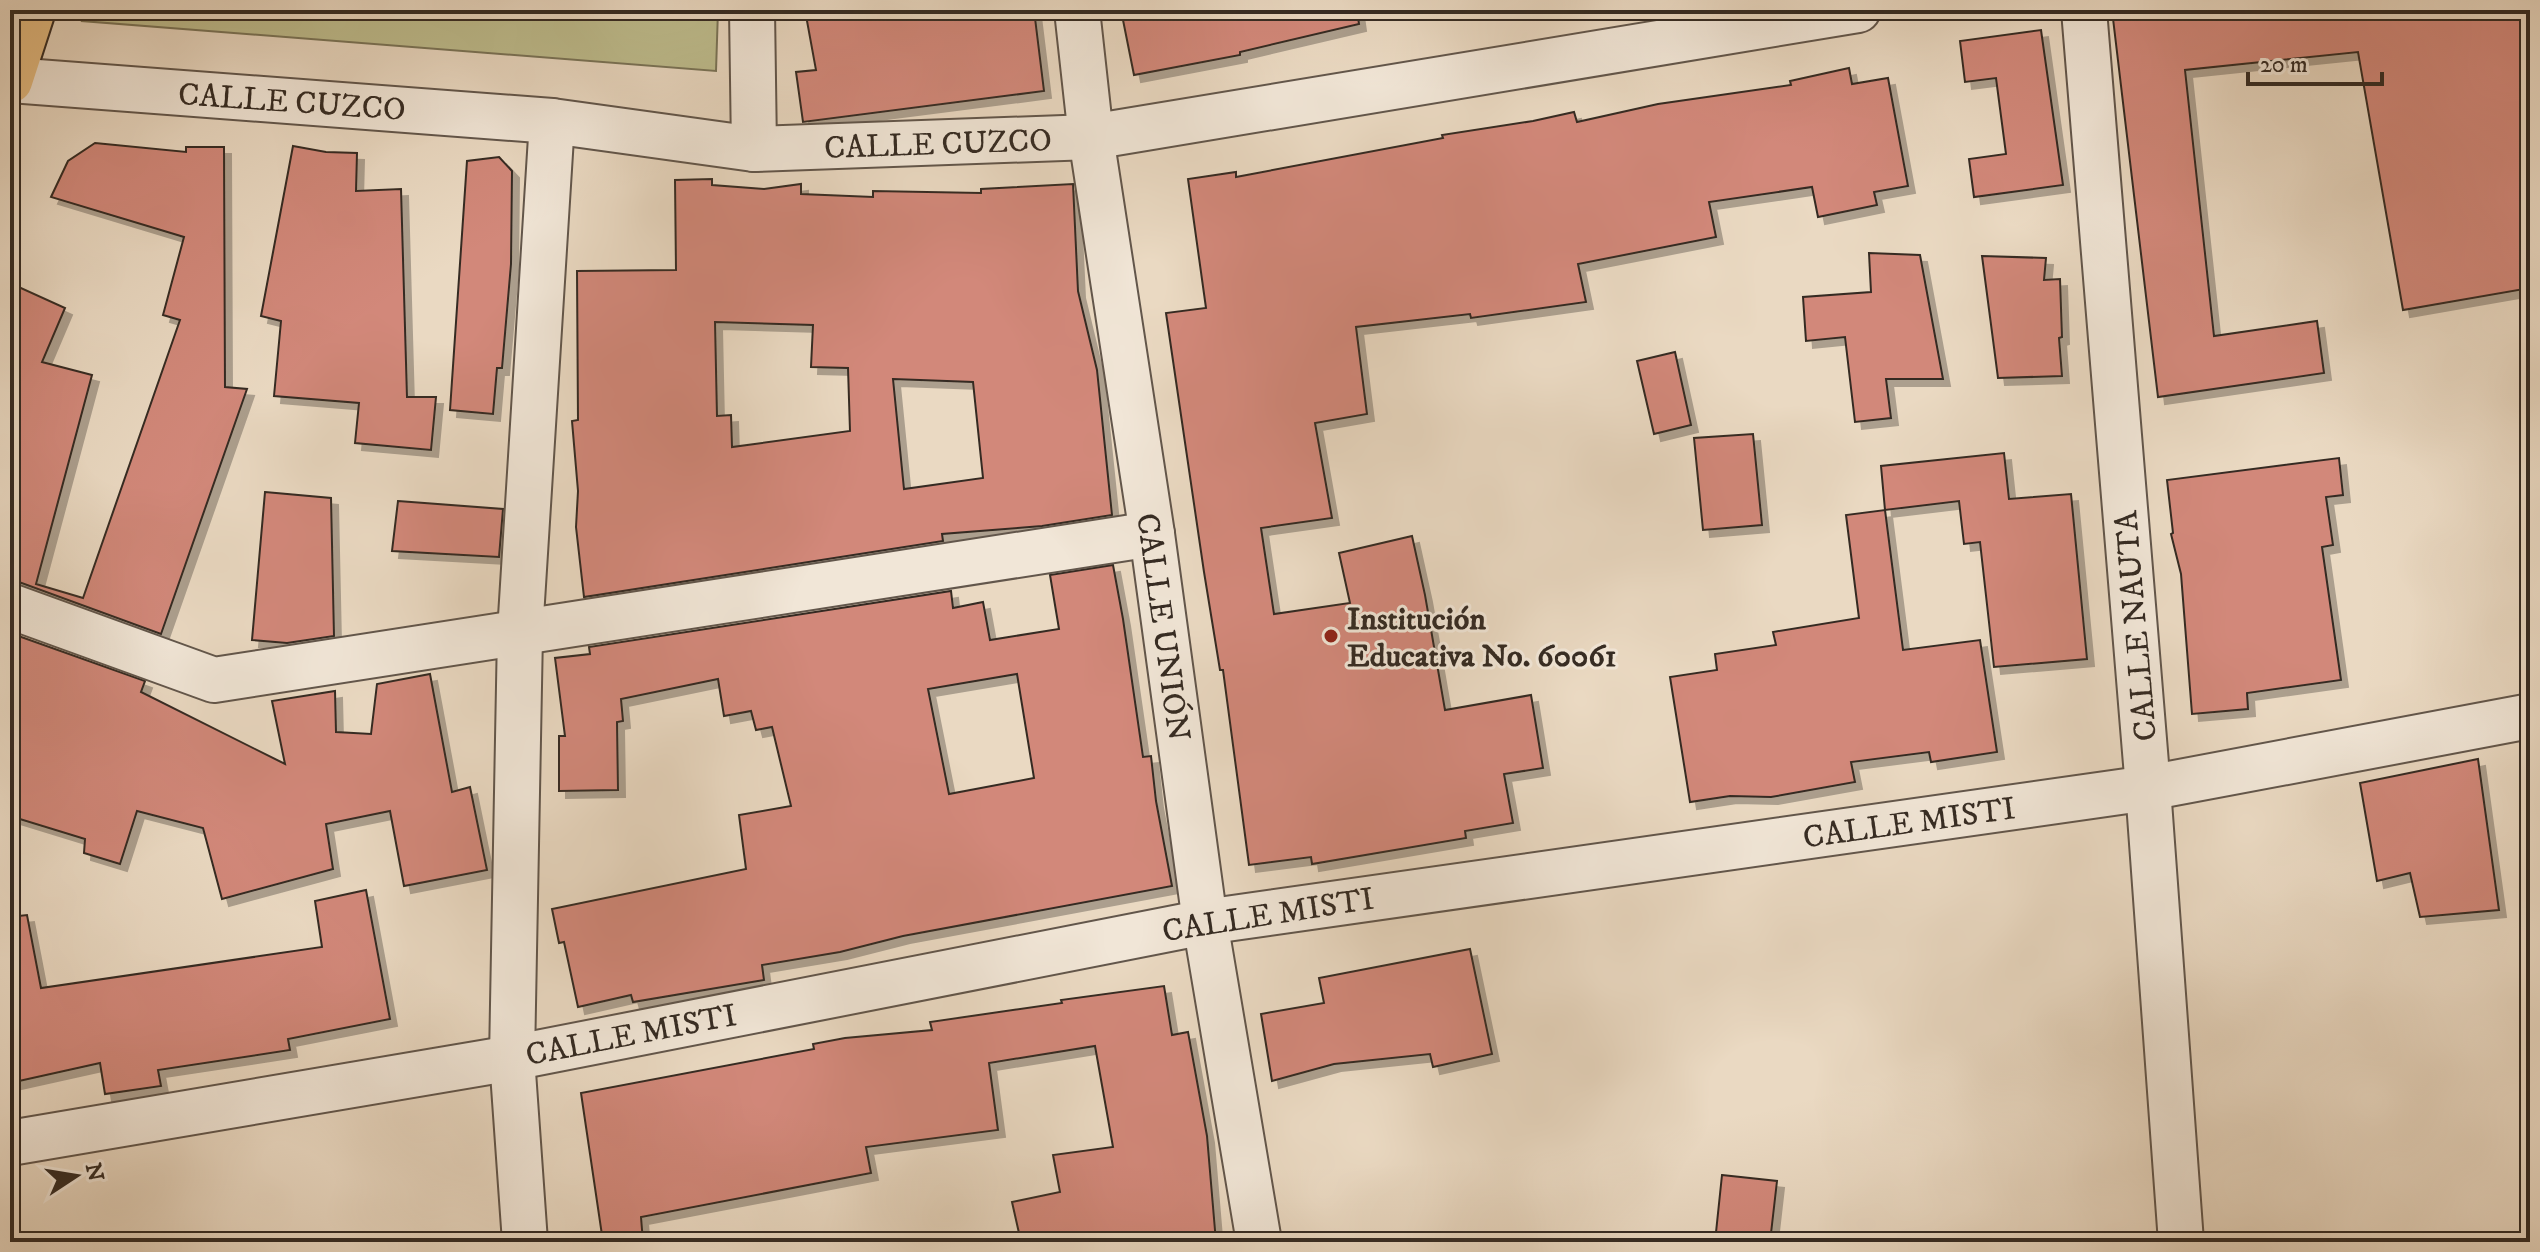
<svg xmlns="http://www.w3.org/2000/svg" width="2540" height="1252" viewBox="0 0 2540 1252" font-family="'IM FELL DW Pica',serif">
	<defs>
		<filter id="shadow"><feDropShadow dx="7" dy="7" stdDeviation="0" flood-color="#0004"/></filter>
	</defs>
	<rect width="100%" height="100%" fill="#ead9c2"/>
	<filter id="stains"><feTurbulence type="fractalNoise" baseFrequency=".0025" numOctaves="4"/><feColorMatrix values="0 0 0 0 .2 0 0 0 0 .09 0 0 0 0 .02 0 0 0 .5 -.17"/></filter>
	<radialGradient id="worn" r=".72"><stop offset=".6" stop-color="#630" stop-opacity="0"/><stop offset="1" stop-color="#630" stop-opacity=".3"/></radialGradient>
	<path fill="#bebd8e" stroke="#7a7458" stroke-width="2" d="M86,10h632l-2,61 -634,-50z"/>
	<g fill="#d2887a" stroke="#352b23" stroke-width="2" fill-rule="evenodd" filter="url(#shadow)">
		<path d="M805,10h229l10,81 -241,31 -7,-50 20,-2z"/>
		<path d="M1121,10h236l2,14 -119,28v3l-106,20z"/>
		<path d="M2112,10h418v278l-127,22 -45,-258 -173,18 29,266 103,-15 7,52 -166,24z"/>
		<path d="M2041,30l22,155 -89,12 -5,-38 37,-5 -10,-76 -31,4 -5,-41z"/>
		<path d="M1849,68l3,16 36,-6 20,108 -34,6 3,13 -59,12 -6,-30 -103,15 7,35 -138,27 8,38 -115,16 -1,-4 -114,13 11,87 -52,9 17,95 -71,10 13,86 76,-11 -11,-50 73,-17 13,59 20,115 86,-15 12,73 -39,6 9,49 -48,8 1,7 -154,26 -1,-7 -62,8 -26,-195h-3l-16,-98 -38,-259 40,-5 -18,-129 48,-7v5l207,-39 -1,-3 91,-14 41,-9 3,10 81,-18 133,-19 -1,-4z"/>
		<path d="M95,143l91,9v-5h38l1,240 22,2 -86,245 -142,-52h-9v-299l55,25 -23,54 50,13 -56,209 47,14 97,-278 -17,-5 21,-78 -133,-40 17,-36z"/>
		<path d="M293,146l33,6 31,1 -1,38 45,-2 6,208h29l-5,53 -76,-7 4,-40 -85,-7 7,-75 -20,-5z"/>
		<path d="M499,157l13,14 -1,93 -9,104h-5l-4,46 -43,-4 17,-249z"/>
		<path d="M712,179v6l52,4 37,-5v10l72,3v-6l108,2v-4l92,-5 5,107 19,79 15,145 -70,11 -100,8 1,7 -359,56 -8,-70 2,-36 -6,-70 6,-1 -1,-149 99,-1 -1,-90zM715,322l98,3 -2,42 37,1 2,63 -118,16 -1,-32 -14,1zM893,379l80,3 10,96 -79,11z"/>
		<path d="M1869,253l51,2 23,124h-57l5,39 -36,4 -10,-85 -39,4 -3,-44 68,-5z"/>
		<path d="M1982,256l64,2 -2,22 16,-1 2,58 -3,1 3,38 -64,2z"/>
		<path d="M1675,352l16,73 -37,9 -17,-73z"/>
		<path d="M1753,434l9,91 -59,5 -9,-92z"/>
		<path d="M2004,453l5,46 62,-5 16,165 -93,8 -14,-125 -16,2 -5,-43 -74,9 -4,-44z"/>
		<path d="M2339,458l4,37 -17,2 7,48 -11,2 19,133 -94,13 1,16 -56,5 -11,-140 -10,-40 2,-1 -6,-53z"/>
		<path d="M265,492l66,6 3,138 -47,7 -35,-3z"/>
		<path d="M398,501l105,8 -4,48 -107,-6z"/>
		<path d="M1885,510l18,140 77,-10 17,112 -66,10 -2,-10 -78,10 4,20 -84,15 -41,-1 -40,6 -20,-125 47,-7 -2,-16 61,-9 -3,-13 86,-14 -13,-103z"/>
		<path d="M1113,565l10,54 20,138 8,-1 5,45 16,85 -269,50 -63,16 -78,13 2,15 -131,22 -2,-7 -53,12 -14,-65 -5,1 -7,-34 194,-40 -7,-54 52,-9 -19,-79 -16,3 -5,-19 -27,5 -6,-37 -97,20 2,22 -6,1 1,68 -59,1v-55h6l-10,-78 35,-4 -1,-7 362,-56 2,17 30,-6 7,38 69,-11 -9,-54zM1017,674l17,104 -85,16 -21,-105z"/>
		<path d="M10,633l135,48 -4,11 144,72 -13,-63 63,-10 1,41 35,2 6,-50 53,-10 22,118 18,-5 17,83 -83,16 -14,-75 -64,13 7,45 -111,30 -19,-71 -66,-17 -17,53 -36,-11 1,-14 -75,-23z"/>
		<path d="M2478,759l21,151 -79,7 -10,-44 -33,8 -17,-98z"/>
		<path d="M366,890l24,129 -102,20 2,11 -132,20 3,16 -56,8 -5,-31 -90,20v-166l17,-2 14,73 281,-41 -7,-46z"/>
		<path d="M1470,949l22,105 -59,13 -3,-13 -96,10 -62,17 -11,-67 63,-11 -5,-25z"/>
		<path d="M1164,986l8,49 16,-3 19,104 9,106h-195l-9,-40 48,-10 -7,-37 60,-8 -18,-101 -106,17 9,67 -132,17 5,26 -230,44 2,25h-40l-22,-149 233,-44 -1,-5 32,-6 87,-8 -2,-8 132,-19 -1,-3z"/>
		<path d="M1722,1175l55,6 -7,61h-55z"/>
	</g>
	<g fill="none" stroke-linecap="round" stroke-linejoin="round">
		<g stroke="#62564b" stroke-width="48">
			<g id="minor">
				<path d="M752,10l2,139"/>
				<path d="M1077,10l14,127 61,397 53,388 54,320"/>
				<path d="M2084,10l64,778 33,454"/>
				<path d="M11,80l541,41 202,28 337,-12 767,-127"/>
				<path d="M10,606l204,74 938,-146"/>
				<path d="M10,1143l502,-85 693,-136 943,-134 382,-72"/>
				<path d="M525,1242l-13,-184 8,-425 32,-512"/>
			</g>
		</g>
		<g stroke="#352b23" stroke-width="48">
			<path id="major" d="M10,81l23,-71"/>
		</g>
		<use href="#minor" stroke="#f1e6d7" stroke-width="44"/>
		<use href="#major" stroke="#e5bc81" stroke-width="44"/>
	</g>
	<circle fill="#8f2418" stroke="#f1e6d7" stroke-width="3" cx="1331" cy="636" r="8"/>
	<g text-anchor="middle" stroke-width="6" stroke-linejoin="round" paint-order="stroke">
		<g font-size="32" fill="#352b23" stroke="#f1e6d7">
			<text transform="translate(292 101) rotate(4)" y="11">CALLE CUZCO</text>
			<text transform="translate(938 143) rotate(-2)" y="11">CALLE CUZCO</text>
			<text transform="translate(2135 626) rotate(-95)" y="11">CALLE NAUTA</text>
			<text transform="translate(1164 627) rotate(82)" y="11">CALLE UNIÓN</text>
			<text transform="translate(1909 822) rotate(-8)" y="11">CALLE MISTI</text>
			<text transform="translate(1268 914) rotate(-9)" y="11">CALLE MISTI</text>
			<text transform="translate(631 1034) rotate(-11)" y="11">CALLE MISTI</text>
		</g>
		<g font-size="32" font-weight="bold" fill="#352b23" stroke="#f1e6d7" text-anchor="start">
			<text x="1347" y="629">Institución<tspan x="1347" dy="37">Educativa No. 60061</tspan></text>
		</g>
	</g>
	<rect width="2540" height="1252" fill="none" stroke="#ead9c2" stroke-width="40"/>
	<rect x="12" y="12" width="2516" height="1228" fill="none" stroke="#352b23" stroke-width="4"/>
	<rect x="20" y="20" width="2500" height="1212" fill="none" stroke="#352b23" stroke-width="2"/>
	<g transform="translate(76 1176) rotate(78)" stroke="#f1e6d7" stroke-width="6" paint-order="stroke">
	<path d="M0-6L14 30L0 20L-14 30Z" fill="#352b23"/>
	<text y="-12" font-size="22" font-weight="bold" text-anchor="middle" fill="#352b23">N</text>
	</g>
	<path d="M2248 72v12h134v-12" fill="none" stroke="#352b23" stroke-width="4"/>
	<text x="2260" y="72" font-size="24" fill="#352b23" stroke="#f1e6d7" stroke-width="6" paint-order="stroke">20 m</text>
	<rect width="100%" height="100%" filter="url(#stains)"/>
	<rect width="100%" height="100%" fill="url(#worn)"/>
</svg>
